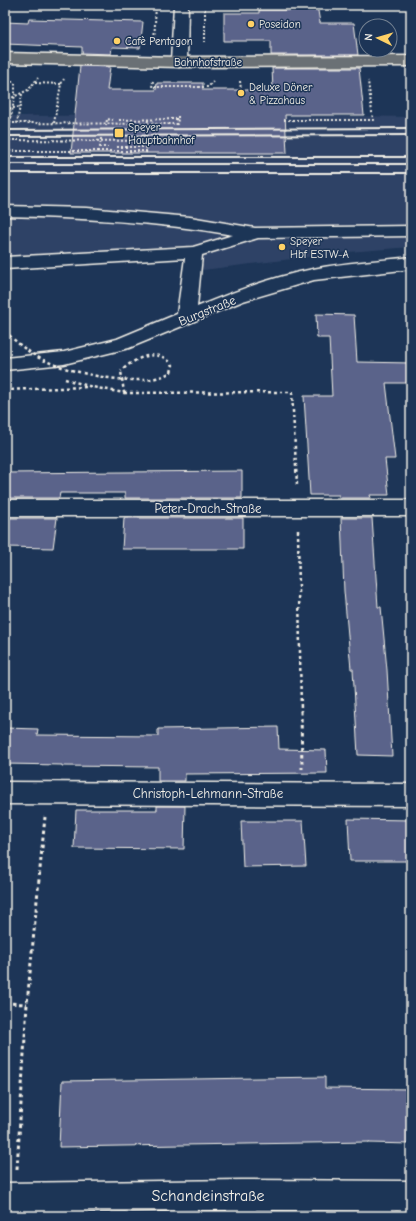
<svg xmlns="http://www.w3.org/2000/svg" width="416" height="1221" viewBox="0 0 416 1221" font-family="'Comic Neue',sans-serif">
	<rect width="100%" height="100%" fill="#1d3557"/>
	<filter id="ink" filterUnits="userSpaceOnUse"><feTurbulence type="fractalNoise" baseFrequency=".025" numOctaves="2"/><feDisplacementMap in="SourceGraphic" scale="8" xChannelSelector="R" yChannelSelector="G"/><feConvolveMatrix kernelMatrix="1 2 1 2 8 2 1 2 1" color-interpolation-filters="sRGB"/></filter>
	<g filter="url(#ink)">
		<path fill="#2f4366" d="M282,115l129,2v130l-63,5 -145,18 -5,-13 -193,9v-150z"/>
		<g fill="#5a638a" stroke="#f4f1e8">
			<path d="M289,5h28l3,18h34l4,32h-87v-14h-47v-28h35v-3h30z"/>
			<path d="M29,19l114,3 -3,26 -28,-1 -1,7 -29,-1v-6l-77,-3v-22l23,1z"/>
			<path d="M80,66l30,1 -3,23h49l1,-7h46v7h70l-1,-22h87l5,47h-79l2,38h-216z"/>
			<path d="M316,314l38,1 3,47 54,1v20h-25l9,76h-10l4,36h-19l1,3h-32v-3h-29l-6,-99h28l-3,-58h-12z"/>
			<path d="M242,471v27h-117v-5h-65l-1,5h-54v-25z"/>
			<path d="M5,518h52l-4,30 -48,-1z"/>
			<path d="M124,518h119v31h-121z"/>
			<path d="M341,518h31l6,89h3l6,63 5,86 -34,-1 -5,-86h-2l-7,-78z"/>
			<path d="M278,727l1,22 47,1 1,23 -142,1v7h-27v-14l-96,-1v-1l-57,-1v-36l33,1 -1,6 121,1v-7z"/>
			<path d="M157,806h28l-1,43 -110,-1 2,-38h81z"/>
			<path d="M348,819l63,1v41h-61z"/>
			<path d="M241,821h62l3,45 -63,1z"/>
			<path d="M325,1077v11l86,1v55l-42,-1v-1l-310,5 3,-66z"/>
		</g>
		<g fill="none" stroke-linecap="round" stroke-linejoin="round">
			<g stroke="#f4f1e8" stroke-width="3">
				<g id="minor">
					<path d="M174,5h14l-1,57 -3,3 -5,2 -5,-2 -3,-3z"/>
					<path d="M5,206l82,2 103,9 65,11 156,-2v10l-153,2 -56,17 -5,52c37,-16 76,-30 116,-38 32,-7 66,-8 98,-12v12l-97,11 -71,21 -114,47 -65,16 -59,6v-12l59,-6 53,-13 60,-25 8,-56 -180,11v-12l188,-10 40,-12c-75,-13 -151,-17 -228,-19z"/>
					<rect x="5" y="500" width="406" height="16"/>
					<path d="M5,782l406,2v22l-406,-2z"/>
					<path d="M241,1180l170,1v30l-155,-1 1,6h-30v-6l-222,3v-30z"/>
				</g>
			</g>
			<g stroke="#f4f1e8" stroke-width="3">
				<path id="major" d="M5,53l174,4 232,-1v10l-232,1 -174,-4z"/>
			</g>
			<g stroke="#f4f1e8" stroke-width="2" stroke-dasharray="2 2" stroke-linecap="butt">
				<path d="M205,5v37"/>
				<path d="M154,42l2,-37"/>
				<path d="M9,78l6,6v10"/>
				<path d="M153,81l-1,6h56l5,-5"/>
				<path d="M240,81l1,9"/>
				<path d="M35,83l26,1"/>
				<path d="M22,94l-5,29 160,1 1,-5"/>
				<path d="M5,101l23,-11 10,-12"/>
				<path d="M5,109l15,-2"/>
				<path d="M119,120l59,-1v-4"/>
				<path d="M284,120h89l-5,-39"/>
				<path d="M5,123h12"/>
				<path d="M54,123l7,-39 3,-5"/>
				<path d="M106,126l1,-7 6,1"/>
				<path d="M147,126l1,-6"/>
				<path d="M101,138l-1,9h8"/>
				<path d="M5,140l142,1"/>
				<path d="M117,147h30"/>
				<path d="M5,151h142"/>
				<path d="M146,153l2,-15"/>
			</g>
			<g stroke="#f4f1e8" stroke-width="2.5" stroke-dasharray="3 3" stroke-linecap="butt">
				<path d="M65,379l27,8 32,6 -3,-22"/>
				<path d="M5,390l83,-3"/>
				<path d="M124,393l168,-1 5,93"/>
				<path d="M298,530l3,182"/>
			</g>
			<g stroke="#f4f1e8" stroke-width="3" stroke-dasharray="3.5 3.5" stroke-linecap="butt">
				<path d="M301,711l1,58"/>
				<path d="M5,1003l22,1"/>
				<path d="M17,1169l10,-165 18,-187"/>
			</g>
			<use href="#minor" fill="#1d3557" fill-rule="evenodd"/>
			<use href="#major" fill="#6a7074" fill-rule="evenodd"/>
			<g stroke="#f4f1e8" stroke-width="2">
				<path d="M5,130l406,-2"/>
				<path d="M5,136l406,-1"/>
				<path d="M5,157h406"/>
				<path d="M5,164h406"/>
				<path d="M5,173h406"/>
			</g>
			<path stroke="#f4f1e8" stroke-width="2" stroke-dasharray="2 2" stroke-linecap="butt" d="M5,154l10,-60"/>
			<path stroke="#f4f1e8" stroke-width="2.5" stroke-dasharray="3 3" stroke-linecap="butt" d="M5,331c9,9 18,17 29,24 26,16 96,32 126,22 4,-1 7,-3 11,-5l2,-7c-15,-18 -37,-8 -52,6"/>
		</g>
	</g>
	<g fill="#ffd166" stroke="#1d3557" stroke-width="1.5">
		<circle cx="251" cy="24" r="4"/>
		<circle cx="117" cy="41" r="4"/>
		<circle cx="241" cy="93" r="4"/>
		<rect x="114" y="128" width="10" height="10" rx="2"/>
		<circle cx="282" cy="247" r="4"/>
	</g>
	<g text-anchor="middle" stroke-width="3" stroke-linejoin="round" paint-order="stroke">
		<g font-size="11" fill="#f4f1e8" stroke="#1d3557" text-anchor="start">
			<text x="259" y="28">Poseidon</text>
			<text x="125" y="45">Cafè Pentagon</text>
			<text x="249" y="91">Deluxe Döner<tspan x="249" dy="13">&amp; Pizzahaus</tspan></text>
			<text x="128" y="131">Speyer<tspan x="128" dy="13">Hauptbahnhof</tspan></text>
			<text x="290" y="245">Speyer<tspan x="290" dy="13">Hbf ESTW-A</tspan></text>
		</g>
		<g font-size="11" fill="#f4f1e8" stroke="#1d3557">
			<text x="208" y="66">Bahnhofstraße</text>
		</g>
		<g font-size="13" fill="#f4f1e8" stroke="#1d3557">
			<text transform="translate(207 310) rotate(-22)" y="5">Burgstraße</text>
			<text x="208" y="513">Peter-Drach-Straße</text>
			<text x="208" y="798">Christoph-Lehmann-Straße</text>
		</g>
		<g font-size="16" fill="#f4f1e8" stroke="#1d3557">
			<text x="208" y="1201">Schandeinstraße</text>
		</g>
	</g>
	<rect width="416" height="1221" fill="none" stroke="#1d3557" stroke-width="20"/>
	<rect x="10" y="10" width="396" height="1201" fill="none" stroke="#f4f1e8" stroke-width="1.5" filter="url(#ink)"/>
	<g transform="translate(378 38) rotate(275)"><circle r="19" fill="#1d3557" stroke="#738091"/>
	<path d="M0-3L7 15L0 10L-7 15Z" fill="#ffd166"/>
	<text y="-6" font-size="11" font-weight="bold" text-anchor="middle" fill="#f4f1e8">N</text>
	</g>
</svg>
